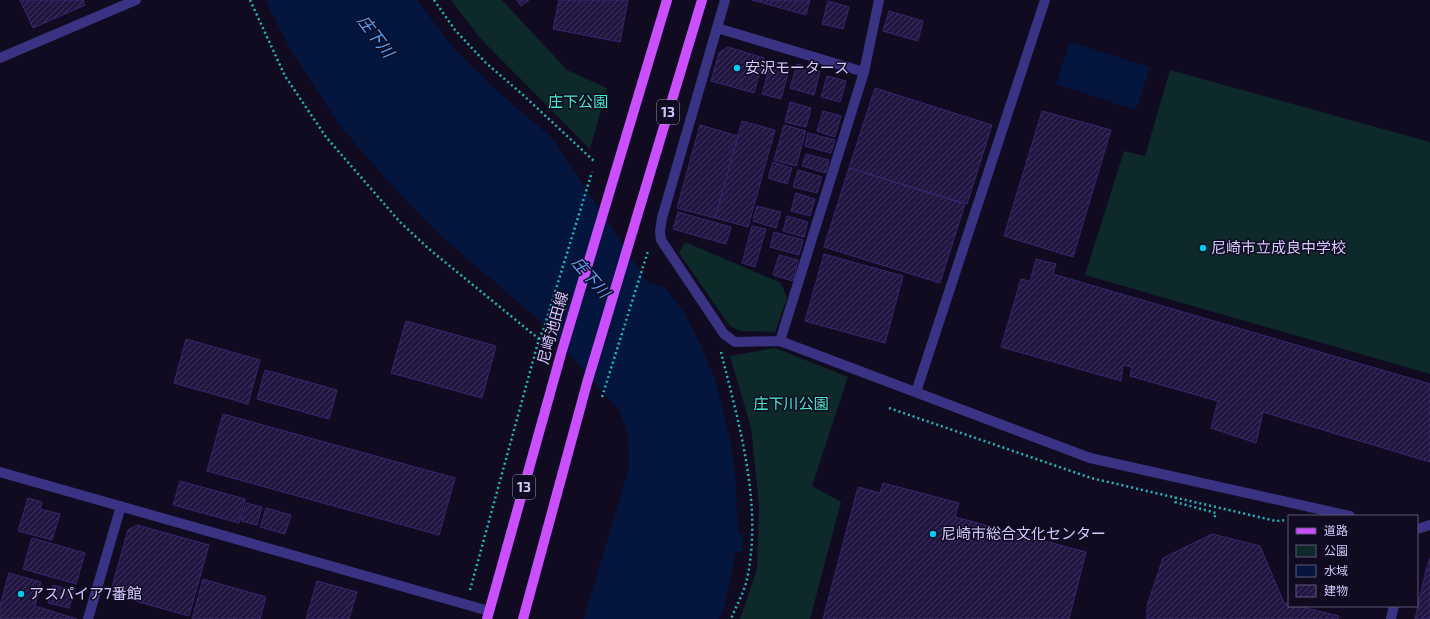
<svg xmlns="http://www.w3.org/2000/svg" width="1430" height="619" viewBox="0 0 1430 619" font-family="'Exo 2','Noto Sans JP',sans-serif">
	<defs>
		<pattern id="building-hatch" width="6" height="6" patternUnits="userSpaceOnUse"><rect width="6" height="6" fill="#211542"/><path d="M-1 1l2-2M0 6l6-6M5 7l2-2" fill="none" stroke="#40365e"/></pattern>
	</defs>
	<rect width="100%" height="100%" fill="#100b20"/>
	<g fill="#0d292a">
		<path d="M451,0h51l65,70 40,18 -17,61 -109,-110z"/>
		<path d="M1170,70l260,72v232l-345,-99 39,-124 21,5z"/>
		<path d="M685,242l96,41 6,15 -12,34 -35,-1 -10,-5 -51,-73z"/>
		<path d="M775,348l73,29 -36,109 29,16 -31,117h-70l17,-50 2,-64 -8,-77 -21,-72z"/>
	</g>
	<g fill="#05163e">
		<path d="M265,0h152l38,50 40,39 58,50 94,143 19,6 18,25 17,32 15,38 13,52 6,36 3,63 5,1 -1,17 -6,-1 -12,57 -5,11h-135l45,-151 -1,-35 -9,-23 -79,-89 -100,-86 -51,-53 -49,-56 -53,-83z"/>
		<path d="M1070,42l80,25 -14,43 -80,-26z"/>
	</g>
	<g fill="url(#building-hatch)" stroke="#392570">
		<path d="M20,0h63l2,5 -52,23z"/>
		<path d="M517,0h12l-8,6z"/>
		<path d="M559,0h69l-8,42 -67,-13z"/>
		<path d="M752,0h58l-4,15z"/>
		<path d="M828,1l21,6 -6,22 -21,-5z"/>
		<path d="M889,11l34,10 -5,20 -35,-10z"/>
		<path d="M728,47l36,11 -10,35 -43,-12 8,-28z"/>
		<path d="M771,61l19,5 -9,33 -19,-5z"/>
		<path d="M797,64l23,7 -6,24 -24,-7z"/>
		<path d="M827,76l19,5 -6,21 -19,-5z"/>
		<path d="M875,88l117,37 -25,79 -118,-36z"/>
		<path d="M790,102l21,6 -5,19 -21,-5z"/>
		<path d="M823,111l18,5 -6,21 -18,-6z"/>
		<path d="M1042,111l69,19 -38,127 -69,-21z"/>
		<path d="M742,121l33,9 -27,97 -33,-9z"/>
		<path d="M700,125l38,11 -23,82 -38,-10z"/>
		<path d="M784,125l22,6 -10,35 -22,-6z"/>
		<path d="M808,133l27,7 -4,13 -26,-7z"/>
		<path d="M806,154l23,6 -3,13 -24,-7z"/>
		<path d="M773,162l19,6 -5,16 -19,-6z"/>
		<path d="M849,168l116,36 -25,79 -116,-36z"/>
		<path d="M798,170l24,7 -5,16 -24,-6z"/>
		<path d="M796,193l19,6 -5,17 -19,-5z"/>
		<path d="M757,206l24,6 -5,16 -23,-7z"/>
		<path d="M678,212l53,15 -5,17 -53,-15z"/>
		<path d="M787,216l21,6 -4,15 -21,-6z"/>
		<path d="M752,226l14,3 -11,38 -13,-4z"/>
		<path d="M774,232l29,8 -4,15 -29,-8z"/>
		<path d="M824,254l79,22 -18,67 -80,-22z"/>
		<path d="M779,255l19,5 -5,21 -20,-6z"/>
		<path d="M1036,259l20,5 -3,10 377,110v78l-167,-50 -7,31 -45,-15 7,-27 -88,-25 2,-9 -9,-2 -2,16 -120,-34 20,-68 9,2z"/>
		<path d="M406,321l90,25 -14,52 -91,-25z"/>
		<path d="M186,339l74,21 -12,44 -74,-21z"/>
		<path d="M265,370l72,20 -8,29 -72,-20z"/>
		<path d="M223,414l232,64 -16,57 -232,-64z"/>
		<path d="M180,481l65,18 -6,24 -66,-18z"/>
		<path d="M883,483l76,20 -4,14 131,35 -17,67h-246l35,-132 22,6z"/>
		<path d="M28,498l14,4 -2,7 20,5 -8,26 -34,-9z"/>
		<path d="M246,503l16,4 -5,18 -16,-4z"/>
		<path d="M266,508l25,7 -6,19 -25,-7z"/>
		<path d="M137,525l72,20 -20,71 -79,-22 18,-64z"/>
		<path d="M1212,534l48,12 24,57 5,1v2h9l41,10 -1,3h-191v-13l16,-48z"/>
		<path d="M32,538l53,15 -9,31 -53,-15z"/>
		<path d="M1430,558v13l-4,-1z"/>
		<path d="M1426,570l4,1v48h-15z"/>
		<path d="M9,573l32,9 -6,24 42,13h-77v-13z"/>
		<path d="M203,579l63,18 -6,22h-68z"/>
		<path d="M317,581l40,11 -8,27h-43z"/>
		<path d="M53,585l21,6 -5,17 -21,-5z"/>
	</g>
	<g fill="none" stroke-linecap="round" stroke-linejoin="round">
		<g stroke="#23b7b9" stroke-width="2.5" stroke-dasharray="2 3" stroke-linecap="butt">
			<path d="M250,0l35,76 41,61 74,85 29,27 110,90 -69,251"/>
			<path d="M434,0l21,30 31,33 36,31 73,68"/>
			<path d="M539,339l5,-11 48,-156"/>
			<path d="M721,352c18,72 42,153 26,227 -3,14 -11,27 -16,40"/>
			<path d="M602,397l46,-146"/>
			<path d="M889,408l202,70 185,43 10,-1"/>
			<path d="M1176,497l-1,5 41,11 -2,6"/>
		</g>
		<g stroke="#3a3283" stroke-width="10">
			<path d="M725,0l-63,218 -2,13 1,9 63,94 11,8 45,-1 310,117 260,58"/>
			<path d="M717,28l147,44"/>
			<path d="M0,58l136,-58"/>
			<path d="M780,341l84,-269 15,-72"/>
			<path d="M916,392l129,-392"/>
			<path d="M0,472l489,139"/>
			<path d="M1417,529l13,-4"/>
			<path d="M88,619l33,-113"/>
			<path d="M1391,619l3,-13"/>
		</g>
		<g stroke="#ca50ff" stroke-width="10">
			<path d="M487,619l74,-265 106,-354"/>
			<path d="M523,619l64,-236 115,-383"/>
		</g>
	</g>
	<g fill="#00cbf4" stroke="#100b20" stroke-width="1.5">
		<circle cx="737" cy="68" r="4"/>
		<circle cx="1203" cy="248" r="4"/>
		<circle cx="933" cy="534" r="4"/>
		<circle cx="21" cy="594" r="4"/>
	</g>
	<g text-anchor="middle" stroke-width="3" stroke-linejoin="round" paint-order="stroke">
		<g fill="#100b20" stroke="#9890bc" stroke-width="1">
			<rect x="657" y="100" width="22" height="24" rx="3"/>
			<rect x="513" y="475" width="22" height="24" rx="3"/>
		</g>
		<g font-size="14" font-weight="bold" fill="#d3c9ff">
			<text x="668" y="117">13</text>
			<text x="524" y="492">13</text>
		</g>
		<g font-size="15" fill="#d3c9ff" stroke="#100b20" text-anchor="start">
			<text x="745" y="73">安沢モータース</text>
			<text x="1211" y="253">尼崎市立成良中学校</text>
			<text x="941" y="539">尼崎市総合文化センター</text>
			<text x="29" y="599">アスパイア7番館</text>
		</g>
		<g font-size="15" fill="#4ce8cc" stroke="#100b20">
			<text x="578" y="107">庄下公園</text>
			<text x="791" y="409">庄下川公園</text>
		</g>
		<g font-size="15" fill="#d3c9ff" stroke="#100b20">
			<text transform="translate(553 328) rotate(-74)" y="5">尼崎池田線</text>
		</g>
		<g font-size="16" font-style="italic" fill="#57a5ff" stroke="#100b20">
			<text transform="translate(376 36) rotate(53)" y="6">庄下川</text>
			<text transform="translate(591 277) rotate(49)" y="6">庄下川</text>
		</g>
	</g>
	<rect x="1288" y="515" width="130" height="92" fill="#100b20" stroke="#5e5779"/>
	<rect x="1296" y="528" width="20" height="6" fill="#ca50ff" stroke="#5e5779"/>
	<text x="1324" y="535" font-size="12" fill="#d3c9ff">道路</text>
	<rect x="1296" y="545" width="20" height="12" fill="#0d292a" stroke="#5e5779"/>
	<text x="1324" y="555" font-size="12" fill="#d3c9ff">公園</text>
	<rect x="1296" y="565" width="20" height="12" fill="#05163e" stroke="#5e5779"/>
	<text x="1324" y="575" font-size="12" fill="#d3c9ff">水域</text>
	<rect x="1296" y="585" width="20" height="12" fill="url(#building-hatch)" stroke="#5e5779"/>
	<text x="1324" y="595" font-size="12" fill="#d3c9ff">建物</text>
</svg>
